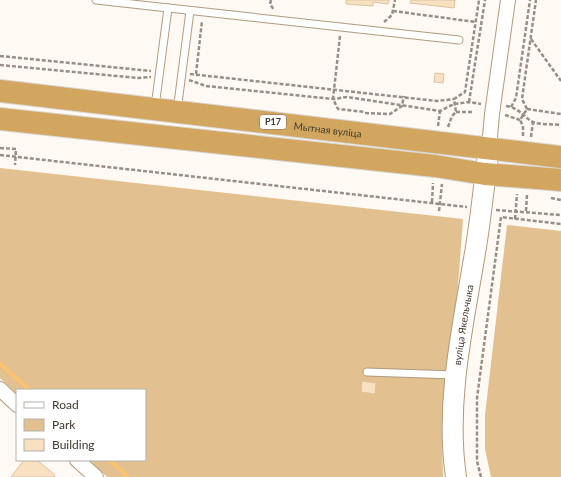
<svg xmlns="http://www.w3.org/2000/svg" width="561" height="477" viewBox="0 0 561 477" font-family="Lato,sans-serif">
	<rect width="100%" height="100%" fill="#fef9f3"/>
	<g fill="#e3c08f">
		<path d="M0,168l463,51 -6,80 -13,85 -2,56 1,37h-336l-18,-17h56v-70h-128v4l-17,-16z"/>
		<path d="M507,225l54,6v246h-70l-6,-28v-34z"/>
	</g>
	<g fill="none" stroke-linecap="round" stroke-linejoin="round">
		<g stroke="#fbc26f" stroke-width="4">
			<path d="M0,364l30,26"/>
			<path d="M109,460l19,17"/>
		</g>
	</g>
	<g fill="#f8e0c0" stroke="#dac3a3">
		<path d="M346,0h43l-1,4 -15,-2v4l-27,-2z"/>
		<path d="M411,0h44l-1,8 -44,-5z"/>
		<path d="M435,73l9,1 -1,9 -9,-1z"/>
		<path d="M362,381l14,2 -1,11 -14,-2z"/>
		<path d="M24,460h13l18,15 -1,2h-43z"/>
	</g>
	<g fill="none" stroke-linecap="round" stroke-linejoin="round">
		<g stroke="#b09a7c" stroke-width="9">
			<g id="service">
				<path d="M96,0l363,40"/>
				<path d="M155,107l13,-99"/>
				<path d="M177,111l13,-100"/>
				<path d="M367,372l88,3"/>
			</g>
		</g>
		<g stroke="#b09a7c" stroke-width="16">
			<g id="minor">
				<path d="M489,148l3,-34 16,-114"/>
				<path d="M0,389l17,16"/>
				<path d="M77,460l19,17"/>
			</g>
		</g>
		<g stroke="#b09a7c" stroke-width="22">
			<g id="secondary">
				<path id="s1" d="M456,477c-11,-74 7,-151 19,-224 6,-35 9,-70 14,-105"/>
			</g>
		</g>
		<g stroke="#d9d7d5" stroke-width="24">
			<g id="trunk">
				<path id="s2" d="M0,91l561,66"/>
				<path d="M0,119l435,47 50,8 76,6"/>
			</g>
		</g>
		<g stroke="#968f85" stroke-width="2.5" stroke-dasharray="4 2" stroke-linecap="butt">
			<path d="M271,0l-1,4 4,6"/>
			<path d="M393,11l83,11"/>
			<path d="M384,22l8,-7 3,-15"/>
			<path d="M340,36l-7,63 5,10 27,3"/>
			<path d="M531,39l30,42"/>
			<path d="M0,56l151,15"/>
			<path d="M0,65l138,13 13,-1"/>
			<path d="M190,74l247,27 17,-2"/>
			<path d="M196,74l6,-53"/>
			<path d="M189,80l17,6 127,13 14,-2 93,14 14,-7 15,-2 12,2"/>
			<path d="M469,102l16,-102"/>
			<path d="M506,106c14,2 17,11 27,16 7,3 20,2 28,3"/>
			<path d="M511,107l5,-9 14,-98"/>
			<path d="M527,109l-5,-10 14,-99"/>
			<path d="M527,109l34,5"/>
			<path d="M456,112h17"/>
			<path d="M365,113l25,1 12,-8 2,-10"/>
			<path d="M505,115l15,5"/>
			<path d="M438,126l2,-15"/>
			<path d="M448,127l4,-11 4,-4 -2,-13 11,-7 14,-92"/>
			<path d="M523,136v-10l-3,-6 7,-11"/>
			<path d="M531,137l2,-15"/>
			<path d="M0,148l16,1 -1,16"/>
			<path d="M0,155l467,52"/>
			<path d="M551,198l10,2"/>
			<path d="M432,202l1,-19"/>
			<path d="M496,210l65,5"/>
			<path d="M439,211l3,-27"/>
			<path d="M526,211l1,-17"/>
			<path d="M515,219l2,-25"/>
			<path d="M481,477l-4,-16v-63l24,-181 60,7"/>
		</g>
		<use href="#service" stroke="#fff" stroke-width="7"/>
		<use href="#minor" stroke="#fff" stroke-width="14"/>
		<use href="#secondary" stroke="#fff" stroke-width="20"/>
		<use href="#trunk" stroke="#d2a65f" stroke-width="22"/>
	</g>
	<g text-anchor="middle" stroke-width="3.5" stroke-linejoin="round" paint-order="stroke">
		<rect fill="#fff" stroke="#7a736b" stroke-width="1" x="260" y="115" width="26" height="14" rx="3"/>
		<g font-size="9" font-weight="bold" fill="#41372b">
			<text x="273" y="125">Р17</text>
		</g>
		<g font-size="10" fill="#41372b" stroke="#fff">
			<text dy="4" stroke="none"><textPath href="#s2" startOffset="330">Мытная вуліца</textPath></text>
			<text dy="4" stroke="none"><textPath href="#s1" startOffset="153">вуліца Якельчыка</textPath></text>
		</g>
	</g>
	<rect x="16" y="389" width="130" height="72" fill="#ffffff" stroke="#b3afaa"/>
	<rect x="24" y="402" width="20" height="6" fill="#ffffff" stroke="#b3afaa"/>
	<text x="52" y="409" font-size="12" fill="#41372b">Road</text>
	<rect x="24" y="419" width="20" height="12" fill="#e3c08f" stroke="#b3afaa"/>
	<text x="52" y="429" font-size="12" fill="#41372b">Park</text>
	<rect x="24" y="439" width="20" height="12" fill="#f8e0c0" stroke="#b3afaa"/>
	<text x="52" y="449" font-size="12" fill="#41372b">Building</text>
</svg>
